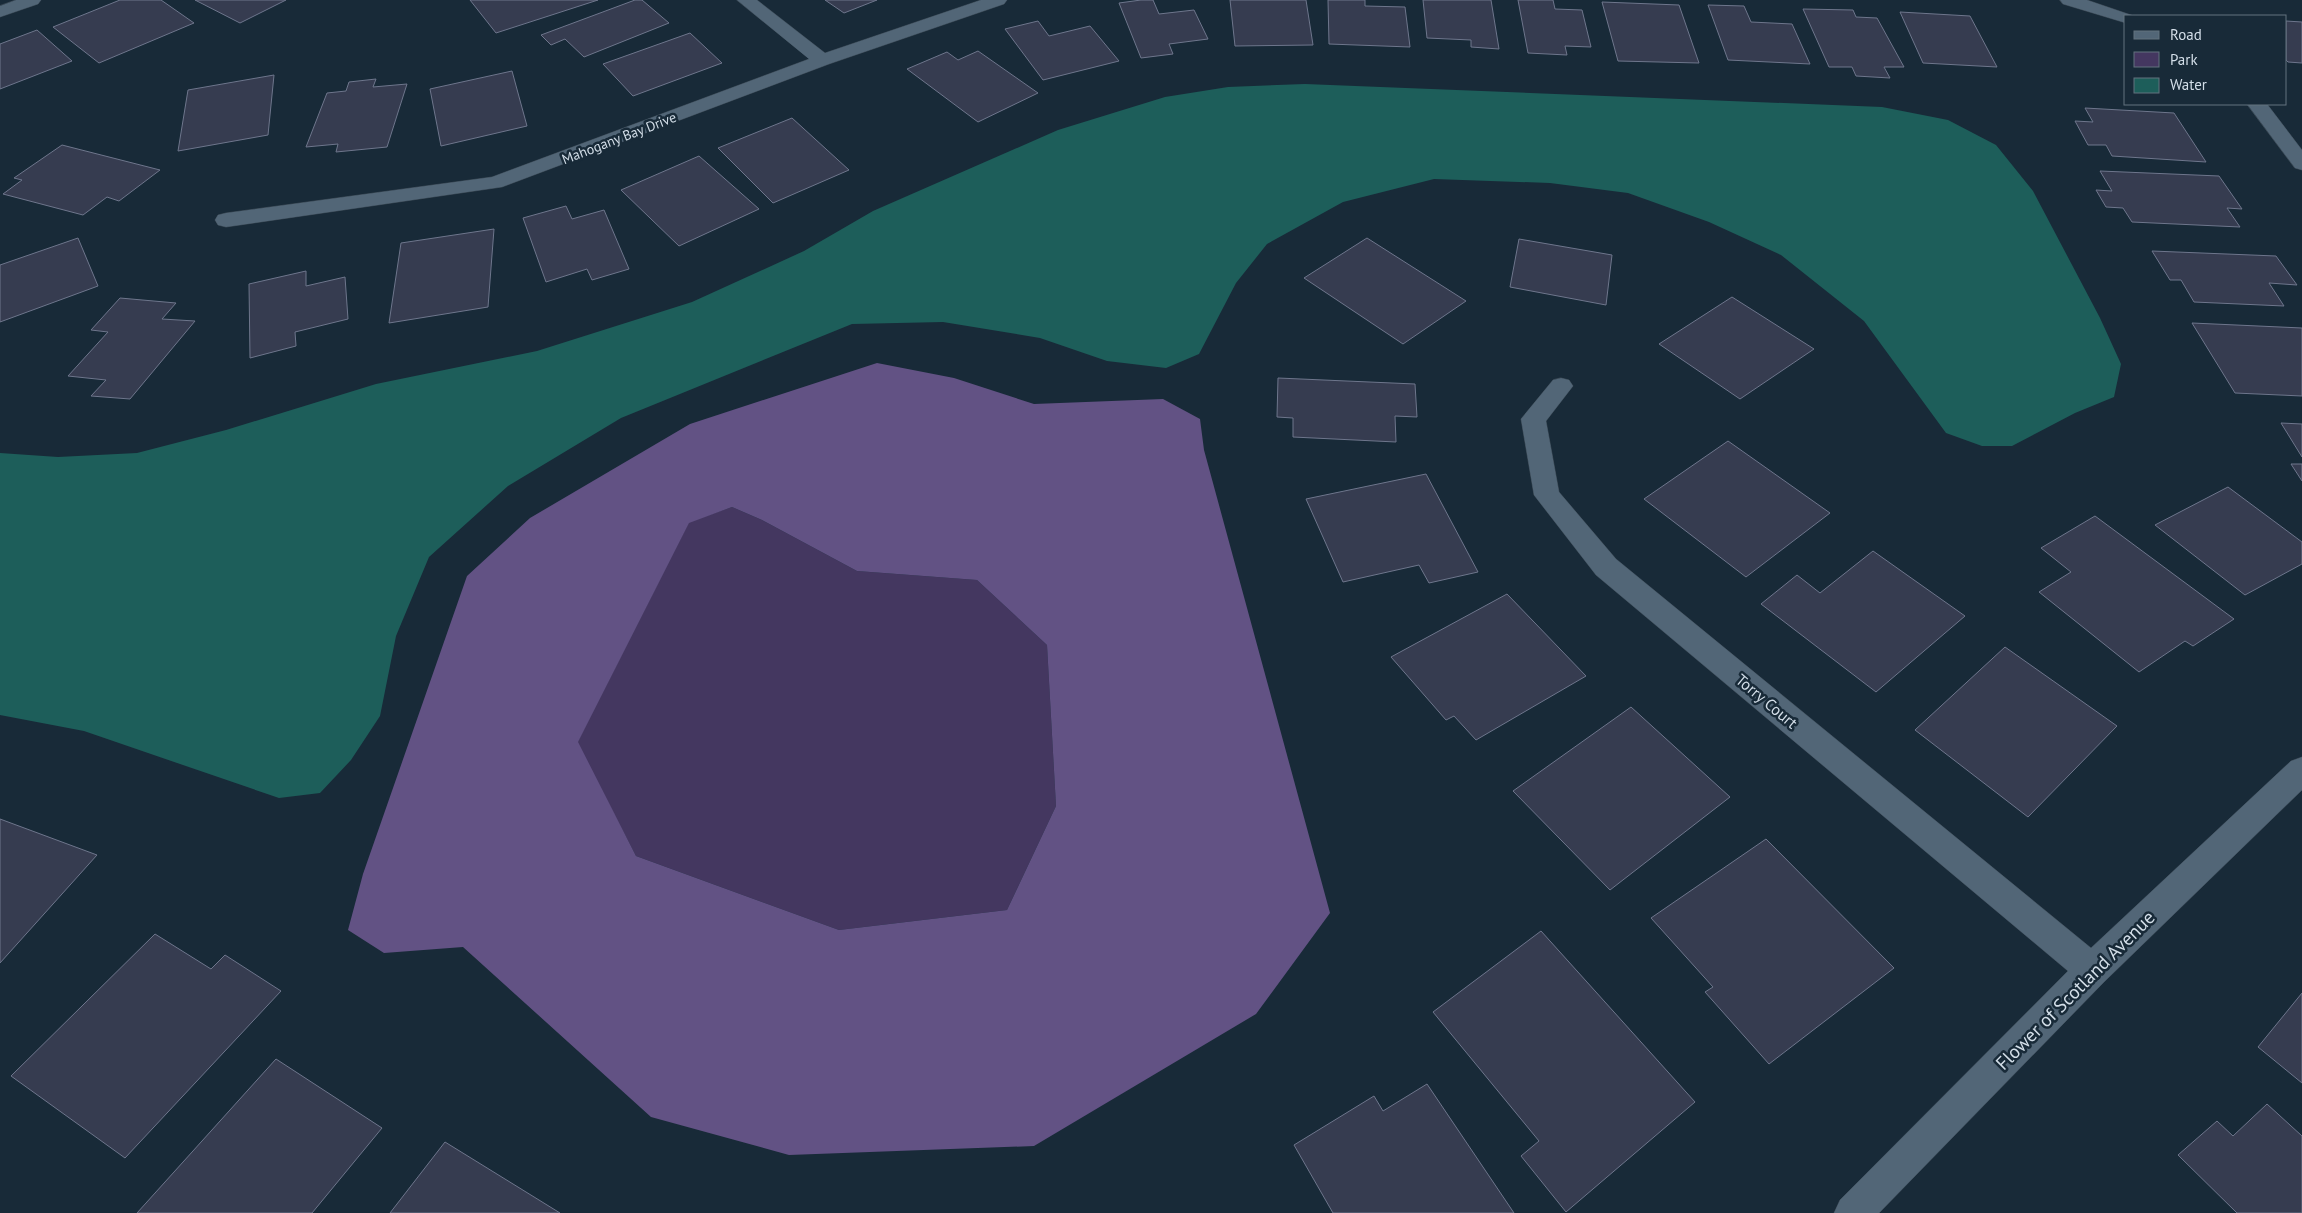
<svg xmlns="http://www.w3.org/2000/svg" width="2302" height="1213" viewBox="0 0 2302 1213" font-family="'PT Sans',sans-serif">
	<rect width="100%" height="100%" fill="#182a38"/>
	<path fill="#443760" d="M732,507l30,13 95,51 120,9 70,65 9,161 -49,104 -168,20 -203,-74 -59,-113 112,-221z"/>
	<path fill="#625284" fill-rule="evenodd" d="M877,363l77,15 80,26 129,-5 37,20 4,31 126,463 -74,101 -222,132 -245,9 -138,-38 -188,-170 -79,6 -36,-23 15,-56 104,-298 63,-58 160,-94zM732,507l30,13 95,51 120,9 70,65 9,161 -49,104 -168,20 -203,-74 -58,-114 111,-219z"/>
	<path fill="#1d5e5a" d="M1305,84l577,23 66,13 48,25 37,46 67,127 21,46 -7,33 -39,16 -63,33h-30l-36,-13 -82,-112 -83,-66 -72,-33 -81,-29 -78,-10 -116,-4 -91,23 -76,42 -31,39 -37,71 -33,14 -59,-7 -67,-23 -97,-16 -91,2 -231,94 -113,68 -79,71 -33,79 -16,80 -29,44 -31,33 -41,5 -195,-67 -84,-16v-262l58,4 79,-4 89,-23 150,-46 161,-33 155,-49 112,-51 69,-40 185,-81 107,-33 63,-10z"/>
	<g fill="#363c50" stroke="#6e768c">
		<path d="M120,0h41l33,23 -95,40 -46,-36z"/>
		<path d="M195,0h91l-46,23z"/>
		<path d="M470,0h128l-102,33z"/>
		<path d="M635,0h7l27,23 -85,34 -19,-18 -14,6 -10,-10z"/>
		<path d="M825,0h52l-33,13z"/>
		<path d="M1141,0h12l6,14 35,-4 14,29 -39,5 4,10 -32,4 -22,-55z"/>
		<path d="M1230,0h76l7,45 -78,1z"/>
		<path d="M1328,0h37v6l40,1 5,40 -81,-3z"/>
		<path d="M1423,0h68l8,49 -28,-2v-7l-44,-2z"/>
		<path d="M1518,0h35l2,9 27,1 9,37 -26,-1 2,9 -39,-2z"/>
		<path d="M1602,2l77,3 20,58 -81,-2z"/>
		<path d="M1708,5l36,1 7,16 41,2 18,40 -82,-4z"/>
		<path d="M1803,9l50,1 3,7 21,1 27,49h-20l6,11 -34,-2 -4,-9h-23z"/>
		<path d="M1900,12l70,4 27,51 -74,-4z"/>
		<path d="M1038,21l11,15 41,-10 29,35 -76,19 -38,-51z"/>
		<path d="M2286,21l16,1v41l-14,-1 -2,-2z"/>
		<path d="M37,30l35,31 -72,28v-45z"/>
		<path d="M690,33l32,30 -89,33 -30,-32z"/>
		<path d="M978,51l60,42 -60,29 -71,-53 40,-17 11,8z"/>
		<path d="M512,71l15,55 -86,20 -11,-57z"/>
		<path d="M274,75l-6,60 -90,16 10,-61z"/>
		<path d="M376,79l-3,8 34,-3 -20,63 -51,5 2,-8 -32,3 21,-54 19,-2 3,-9z"/>
		<path d="M2085,108l89,5 32,49 -94,-6 -6,-11h-18l-13,-24 18,1z"/>
		<path d="M792,118l57,52 -76,33 -55,-55z"/>
		<path d="M62,145l98,25 -41,31 -12,-4 -24,18 -80,-21 19,-14 -8,-2z"/>
		<path d="M699,156l60,53 -80,37 -58,-56z"/>
		<path d="M2100,171l119,5 23,33 -15,-1 13,19 -108,-5 -9,-14 -17,-1 -10,-17 16,1z"/>
		<path d="M566,206l6,13 32,-9 25,59 -37,11 -5,-11 -41,13 -23,-64z"/>
		<path d="M494,229l-6,78 -99,16 12,-80z"/>
		<path d="M78,238l20,48 -98,36v-57z"/>
		<path d="M1367,238l99,63 -63,43 -99,-66z"/>
		<path d="M1519,239l93,16 -6,50 -96,-18z"/>
		<path d="M2152,251l124,5 21,29 -28,-2 15,23 -90,-4 -13,-22h-11z"/>
		<path d="M306,271v15l39,-9 3,42 -53,13 1,14 -46,12 -1,-74z"/>
		<path d="M1732,297l82,52 -74,50 -81,-55z"/>
		<path d="M120,298l56,5 -14,16 33,2 -65,78 -39,-3 15,-16 -38,-4 40,-44 -17,-2z"/>
		<path d="M2192,323l110,5v68l-67,-3z"/>
		<path d="M1278,378l137,6 2,33 -22,-1 1,26 -103,-5v-19l-16,-1z"/>
		<path d="M2281,423l21,1v33z"/>
		<path d="M1728,441l102,72 -84,64 -102,-78z"/>
		<path d="M2291,464h11v17z"/>
		<path d="M1426,474l52,98 -49,11 -10,-18 -76,17 -37,-83z"/>
		<path d="M2228,487l74,55v22l-57,31 -90,-70z"/>
		<path d="M2095,516l139,103 -41,27 -8,-5 -46,31 -100,-80 32,-20 -30,-24z"/>
		<path d="M1873,551l92,65 -89,76 -115,-88 36,-29 23,18z"/>
		<path d="M1507,594l79,82 -110,64 -22,-24 -8,4 -55,-63z"/>
		<path d="M2005,647l112,79 -89,91 -113,-87z"/>
		<path d="M1631,707l99,90 -120,93 -97,-99z"/>
		<path d="M0,819l97,36 -97,108z"/>
		<path d="M1766,839l128,129 -125,96 -64,-72 8,-5 -62,-69z"/>
		<path d="M1541,931l154,171 -129,110 -45,-56 18,-15 -106,-129z"/>
		<path d="M155,934l56,35 14,-14 56,36 -156,167 -114,-82z"/>
		<path d="M2302,993v90l-44,-36z"/>
		<path d="M276,1059l106,69 -70,85h-175z"/>
		<path d="M1427,1084l87,129h-181l-39,-68 80,-49 9,15z"/>
		<path d="M2267,1104l35,32v77h-65l-59,-58 39,-34 16,15z"/>
		<path d="M445,1142l115,71h-170z"/>
	</g>
	<g fill="none" stroke-linecap="round" stroke-linejoin="round">
		<g stroke="#394753" stroke-width="1">
			<g id="minor">
				<path d="M16,0h25l-3,4 -38,13v-11z"/>
				<path d="M737,0h20l68,53 156,-53h26l-3,4 -175,60 -327,123 -276,40 -8,-2 -3,-5 3,-5 8,-2 266,-36 317,-118z"/>
				<path d="M2060,0h27l47,16h-8v7l-63,-19z"/>
				<path d="M2247,104h20l35,46v20l-7,-2z"/>
				<path d="M1561,378l8,2 4,6 -27,35 13,71 57,67 475,389 200,-187 11,-4v33l-198,192 -225,231h-45l6,-13 228,-229 -472,-396 -62,-80 -13,-76 32,-39z"/>
			</g>
		</g>
		<use href="#minor" fill="#526677" fill-rule="evenodd"/>
	</g>
	<g text-anchor="middle" stroke-width="5" stroke-linejoin="round" paint-order="stroke">
		<g font-size="14" fill="#d3dee8" stroke="#182a38">
			<text transform="translate(619 138) rotate(-21)" y="5">Mahogany Bay Drive</text>
		</g>
		<g font-size="16" fill="#d3dee8" stroke="#182a38">
			<text transform="translate(1767 701) rotate(40)" y="6">Torry Court</text>
		</g>
		<g font-size="19" fill="#d3dee8" stroke="#182a38">
			<text transform="translate(2075 990) rotate(-45)" y="7">Flower of Scotland Avenue</text>
		</g>
	</g>
	<rect x="2124" y="15" width="162" height="90" fill="#182a38" stroke="#63727e"/>
	<rect x="2134" y="31" width="25" height="8" fill="#526677" stroke="#63727e"/>
	<text x="2170" y="40" font-size="15" fill="#d3dee8">Road</text>
	<rect x="2134" y="52" width="25" height="15" fill="#443760" stroke="#63727e"/>
	<text x="2170" y="65" font-size="15" fill="#d3dee8">Park</text>
	<rect x="2134" y="78" width="25" height="15" fill="#1d5e5a" stroke="#63727e"/>
	<text x="2170" y="90" font-size="15" fill="#d3dee8">Water</text>
</svg>
